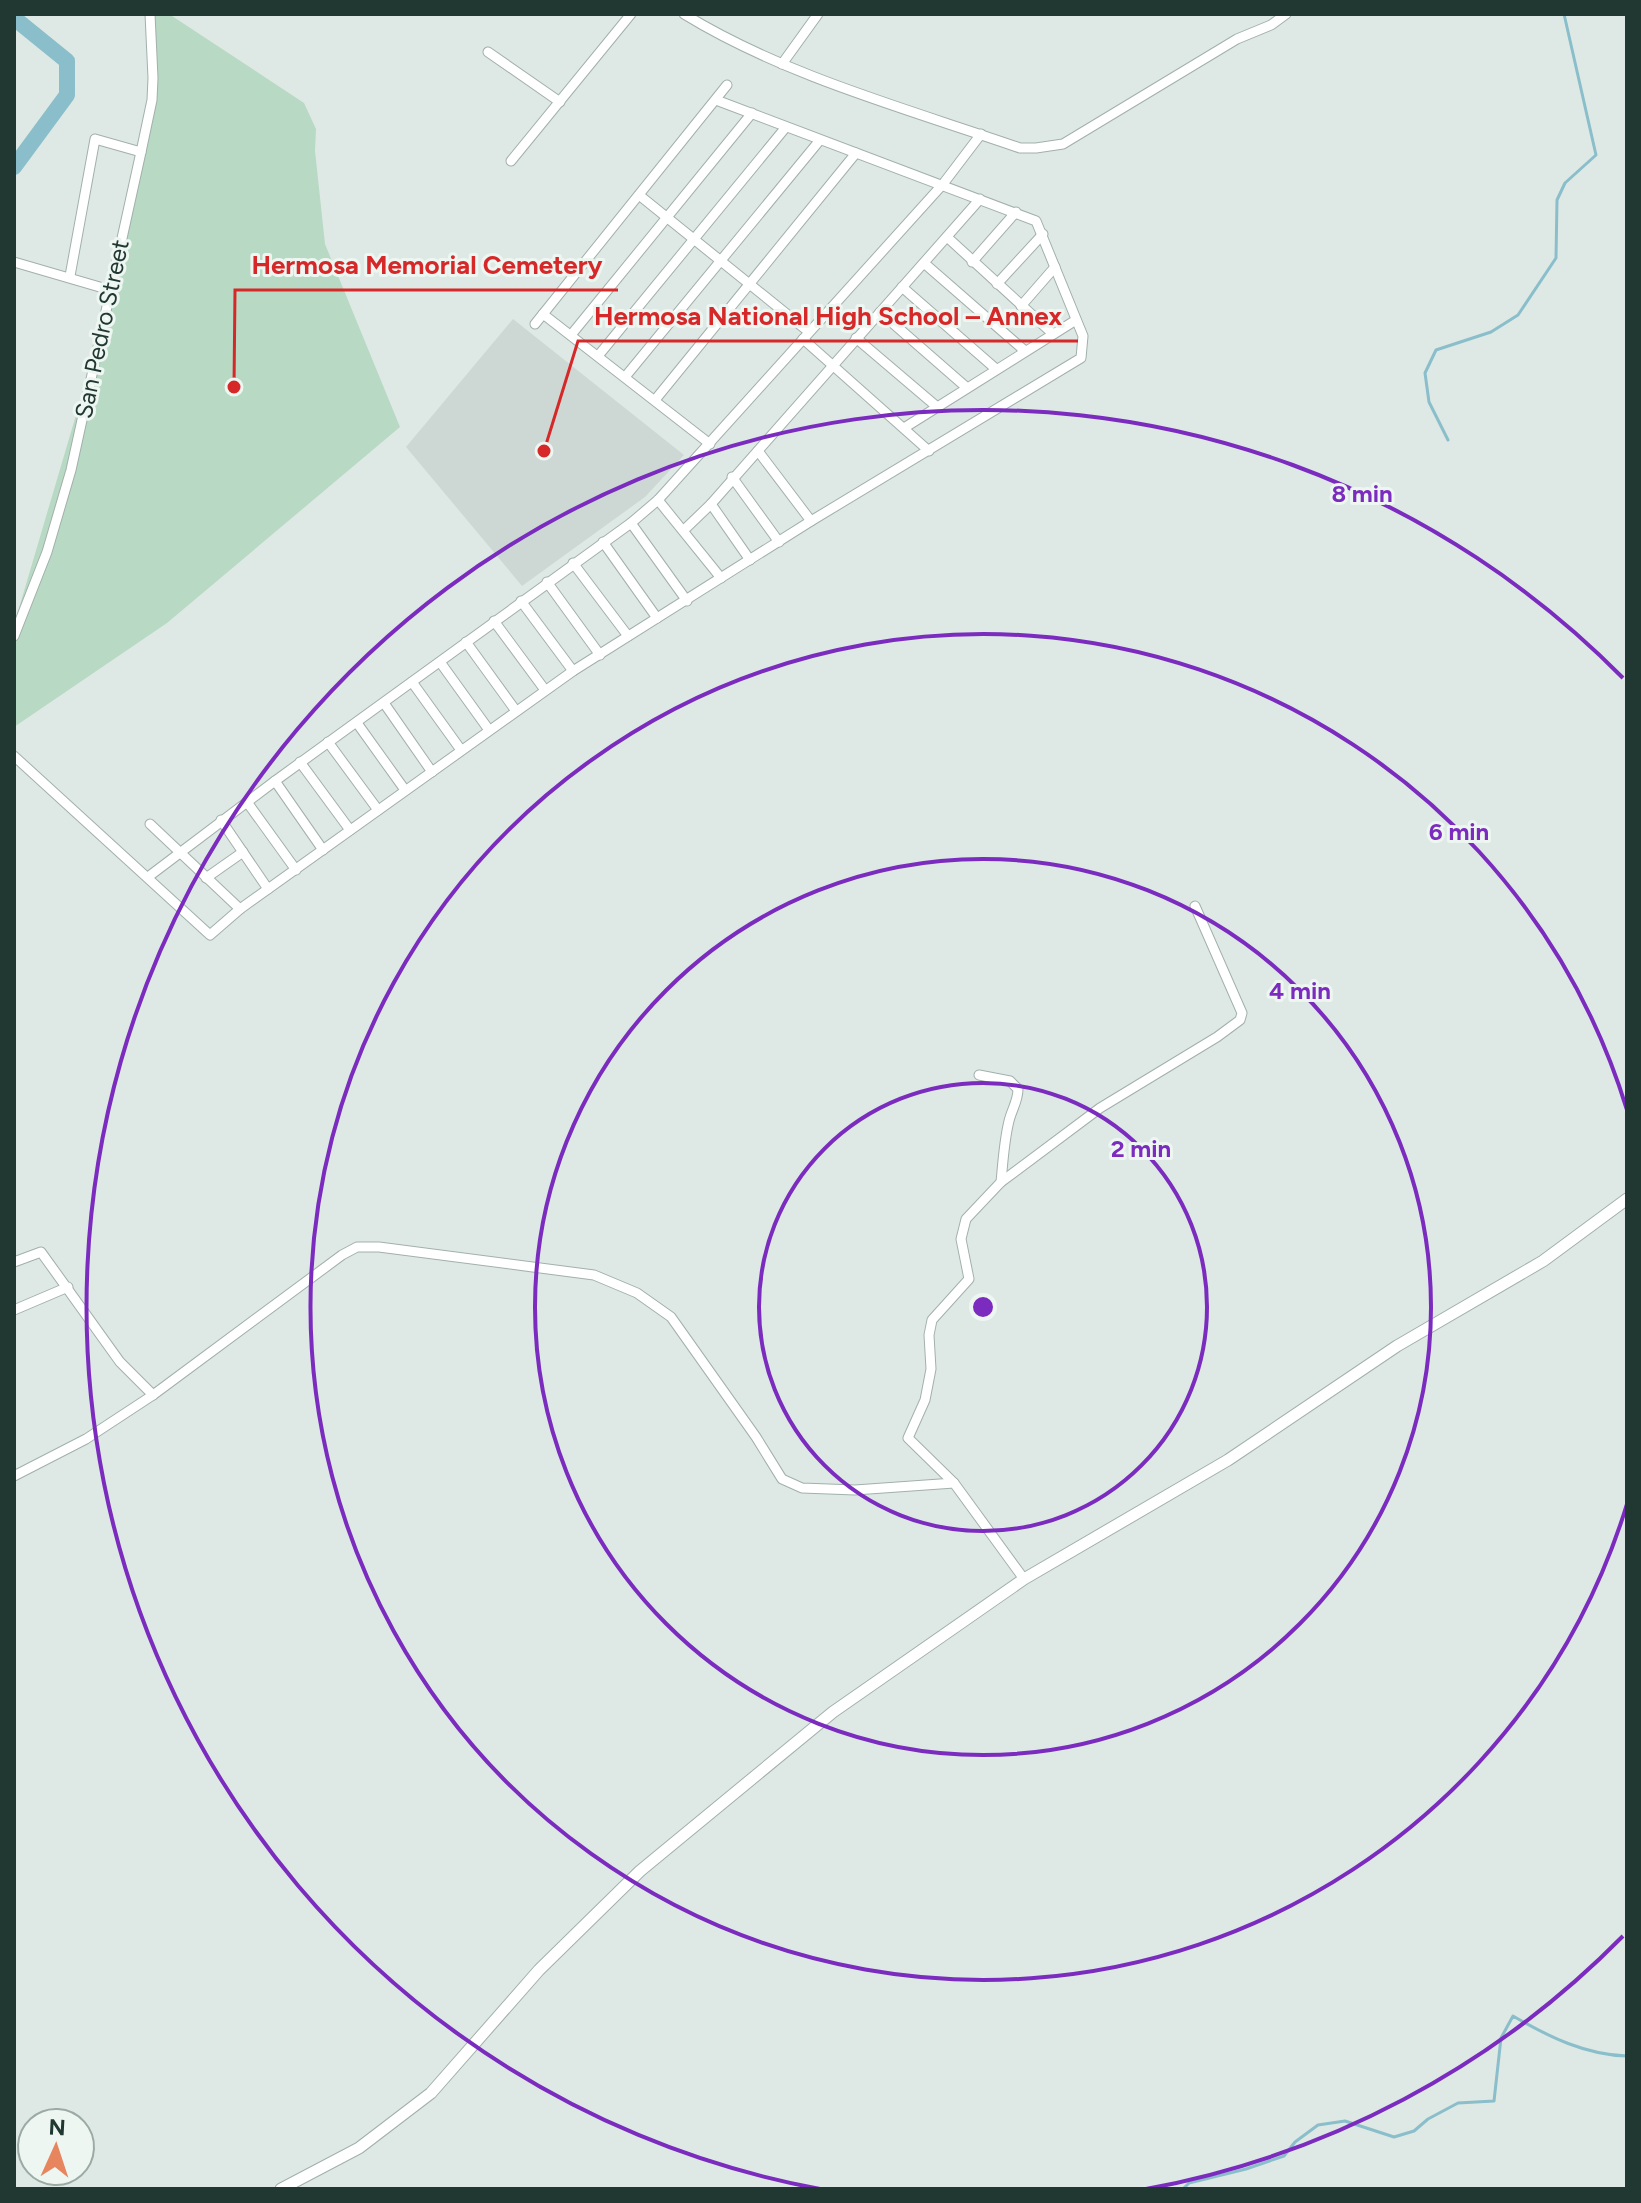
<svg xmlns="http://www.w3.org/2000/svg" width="1641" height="2203" viewBox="0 0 1641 2203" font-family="Figtree,sans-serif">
	<rect width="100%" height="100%" fill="#dee9e5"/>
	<path fill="#cdd8d4" d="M513,319l171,136 -39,42 -123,89 -116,-139z"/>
	<path fill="#b8d9c3" d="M155,14h14l135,89 12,26 -1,22 10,93 75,183 -233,196 -153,104v-102l96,-325 46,-202z"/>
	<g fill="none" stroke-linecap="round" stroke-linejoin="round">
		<g stroke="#8abecb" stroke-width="3">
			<path d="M1448,440l-19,-38 -4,-29 11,-23 55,-18 27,-17 38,-57 1,-58 8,-17 31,-28 -32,-141"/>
			<path d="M1183,2189l6,-6 57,-14 38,-13 11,-14 23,-17 27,-4 49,16 20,-6 14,-12 30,-16 36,-2 7,-63 12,-22c36,21 73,39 114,40"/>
		</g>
		<path stroke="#8abecb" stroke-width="16" d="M14,18l53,43v34l-53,72"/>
		<g stroke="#a2b0ac" stroke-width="11">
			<g id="minor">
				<path d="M684,14c101,62 224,95 336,134h16l27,-4 174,-105 34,-14 15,-11"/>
				<path d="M488,52l72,50"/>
				<path d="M782,64l36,-50"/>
				<path d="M511,161l120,-147"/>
				<path d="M639,195l170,137"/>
				<path d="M947,237l106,97"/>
				<path d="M14,262l96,28"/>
				<path d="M972,262l44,-50"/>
				<path d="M924,263l101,88"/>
				<path d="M70,276l25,-137 46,13"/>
				<path d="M997,284l46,-50"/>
				<path d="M902,287l94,82"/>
				<path d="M1021,306l34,-39"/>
				<path d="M880,312l86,75"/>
				<path d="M543,314l167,130"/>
				<path d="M535,324l192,-239"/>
				<path d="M571,335l181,-222"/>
				<path d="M856,338l80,68"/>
				<path d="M803,339l126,112"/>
				<path d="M598,356l188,-229"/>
				<path d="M625,377l195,-237"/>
				<path d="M655,400l201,-247"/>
				<path d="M904,428l172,-108"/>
				<path d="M758,451l53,70"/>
				<path d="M732,477l47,65"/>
				<path d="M658,500l63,78"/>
				<path d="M711,504l39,56"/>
				<path d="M631,523l56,78"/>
				<path d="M684,530l27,-26 269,-305"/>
				<path d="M603,542l54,76"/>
				<path d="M573,563l55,73"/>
				<path d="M547,582l53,73"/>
				<path d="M521,601l52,70"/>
				<path d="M494,621l51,69"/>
				<path d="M14,636l33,-84 24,-82 70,-318 11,-52 1,-22 -3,-64"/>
				<path d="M466,642l50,69"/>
				<path d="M440,662l49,68"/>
				<path d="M412,682l49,68"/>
				<path d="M384,703l48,69"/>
				<path d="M357,723l48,67"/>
				<path d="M328,742l50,68"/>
				<path d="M14,756l196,179 30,-26 333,-238 238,-150 270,-163 2,-22 -47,-115 -320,-121"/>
				<path d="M300,762l50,68"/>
				<path d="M275,781l48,69"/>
				<path d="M247,802l49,68"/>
				<path d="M221,820l47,69"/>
				<path d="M150,824l90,85"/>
				<path d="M148,877l127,-96 356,-258 27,-23 285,-316 38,-50"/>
				<path d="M206,878l37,-26"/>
				<path d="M979,1075l31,6 8,8c0,12 -6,20 -9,32 -5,20 -6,41 -8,61"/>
				<path d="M14,1262l27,-10 79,110 33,33"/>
				<path d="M14,1310l54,-23"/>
				<path d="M14,1476l72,-37 67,-44 189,-140 15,-8h22l215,28 43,18 34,24 85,120 26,42 20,9 53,2 99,-7 70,96"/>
				<path d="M954,1483l-46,-45 17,-38 6,-31 -2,-34 3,-15 37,-41 -8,-40 5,-20 35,-37 99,-74 117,-71 23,-17 2,-7 -47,-107"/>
			</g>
		</g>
		<g stroke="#a2b0ac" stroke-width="13">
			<path id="tertiary" d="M281,2189l78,-41 72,-55 108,-123 101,-99 193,-159 191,-133 204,-119 169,-114 146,-85 84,-62"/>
		</g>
		<use href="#minor" stroke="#fff" stroke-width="9"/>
		<use href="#tertiary" stroke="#fff" stroke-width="11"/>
	</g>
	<g fill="none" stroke="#7b2cbf" stroke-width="4">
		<circle cx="983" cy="1307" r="224"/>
		<circle cx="983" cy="1307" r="448"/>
		<path d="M1627 1504A673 673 0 1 1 1627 1110"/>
		<path d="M1623 1936A897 897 0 0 1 1146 2189M820 2189A897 897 0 1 1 1623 678"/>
	</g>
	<g text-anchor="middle" stroke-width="6" stroke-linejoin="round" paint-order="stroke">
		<g font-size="24" fill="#213732" stroke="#eef6f2">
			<text transform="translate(102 329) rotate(-78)" y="8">San Pedro Street</text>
		</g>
	</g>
	<circle cx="983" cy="1307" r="12" fill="#7b2cbf" stroke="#eef6f2" stroke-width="4"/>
	<g font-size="24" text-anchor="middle" font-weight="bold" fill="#7b2cbf" stroke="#eef6f2" stroke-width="6" stroke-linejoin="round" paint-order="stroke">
		<text x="1362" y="502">8 min</text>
		<text x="1459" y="840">6 min</text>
		<text x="1300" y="999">4 min</text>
		<text x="1141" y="1157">2 min</text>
	</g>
	<path fill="none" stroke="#d62828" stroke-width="3" d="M234 387L235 290H618M544 451L578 341H1078"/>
	<g fill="#d62828" stroke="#eef6f2" stroke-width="3">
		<circle cx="234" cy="387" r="8"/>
		<circle cx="544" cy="451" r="8"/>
	</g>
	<g font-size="26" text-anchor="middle" font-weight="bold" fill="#d62828" stroke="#eef6f2" stroke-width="6" stroke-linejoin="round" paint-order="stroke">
		<text x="427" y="274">Hermosa Memorial Cemetery</text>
		<text x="828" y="325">Hermosa National High School – Annex</text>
	</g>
	<rect width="1641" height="2203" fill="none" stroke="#213732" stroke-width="32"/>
	<g transform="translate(56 2147) rotate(3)"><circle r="38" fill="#eef6f2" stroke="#9caaa5" stroke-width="2"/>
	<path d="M0-6L14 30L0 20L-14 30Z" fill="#e7865e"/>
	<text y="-12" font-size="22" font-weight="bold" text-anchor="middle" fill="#213732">N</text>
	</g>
</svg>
